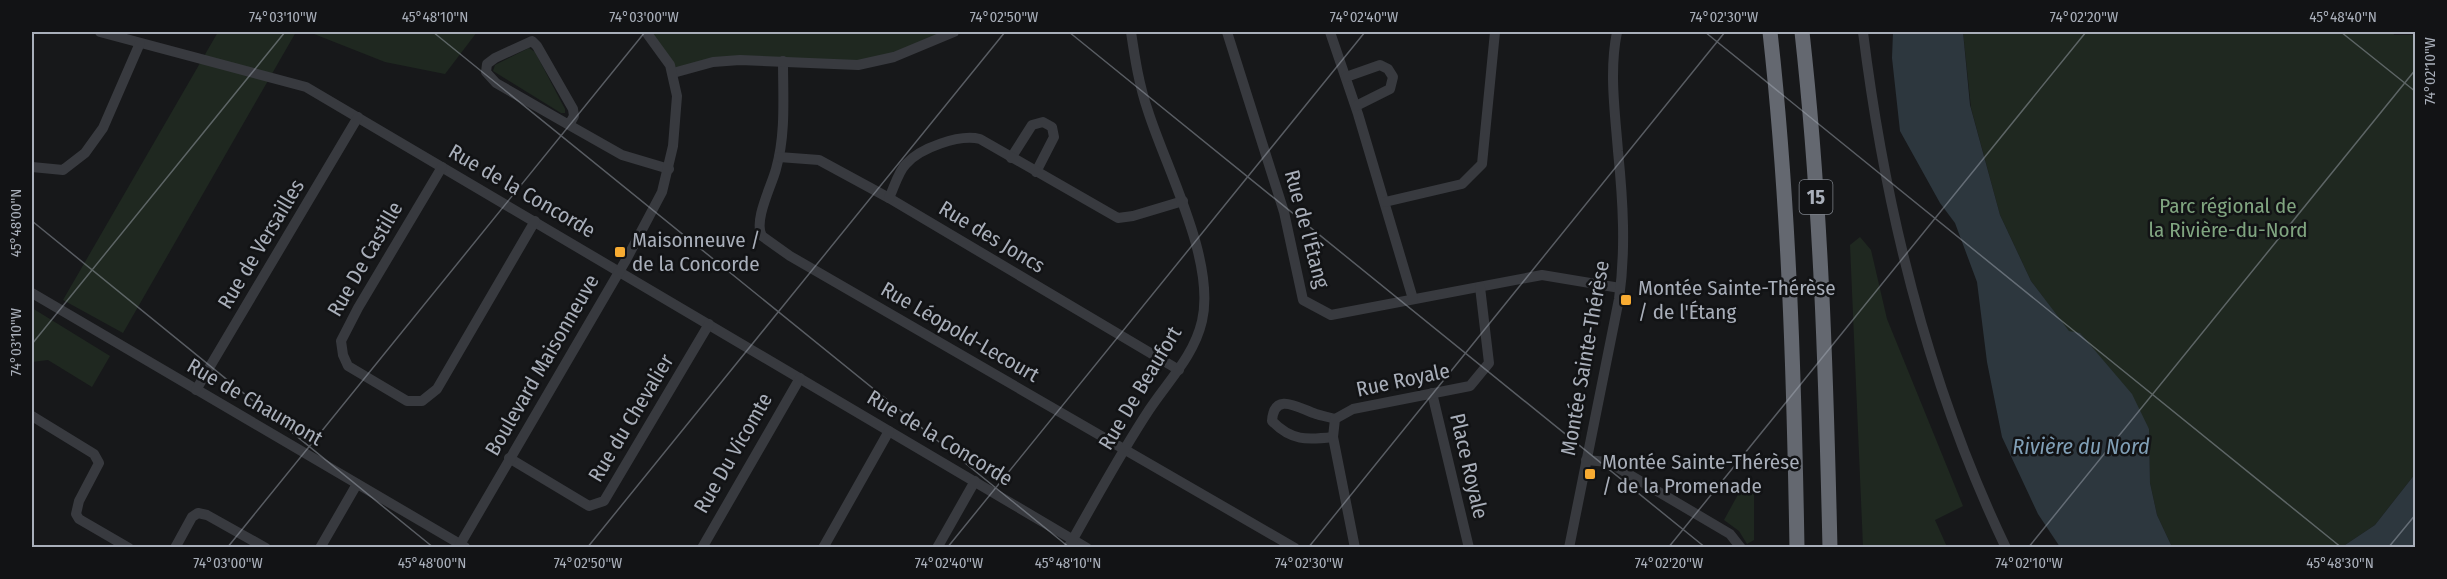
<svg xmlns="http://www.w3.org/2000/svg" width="2447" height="579" viewBox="0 0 2447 579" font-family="'Fira Sans Condensed',sans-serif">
	<rect width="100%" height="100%" fill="#17181a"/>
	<g fill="#1f2820">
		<path d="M218,32h78l-173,301 -60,-33z"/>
		<path d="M309,32h168l-32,42 -60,-12z"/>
		<path d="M646,32h309l-97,33 -118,-5 -67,13z"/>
		<path d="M1963,32h430l1,3h21v439l-40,51 -33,22h-170l-15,-32 -7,-32 -1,-54 -80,-97 -38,-51 -31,-66 -29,-107z"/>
		<path d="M529,48l6,4 30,57v4h-4l-68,-42 2,-6z"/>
		<path d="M1860,237l11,13 16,69 76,187 -28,14 12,27h-84l-13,-302z"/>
		<path d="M32,308l78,48 -18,31 -44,-27 -16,2z"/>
		<path d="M1746,480l8,5v55l-7,4 -8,-13 -15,-11z"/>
	</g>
	<g fill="#2d373e">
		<path d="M1893,32h70l7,73 30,110 31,66 38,50 11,2 52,61 17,35 1,54 7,32 15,32h-112l-22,-33 -36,-77 -15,-75 -10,-80 -22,-59 -15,-20 -40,-72 -8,-73z"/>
		<path d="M2415,474v73h-73l33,-22z"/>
	</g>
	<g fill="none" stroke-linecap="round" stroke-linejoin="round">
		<g stroke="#383a3f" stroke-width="10">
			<path d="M100,32l206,55 781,461"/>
			<path d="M1227,32l57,180 19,88 28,15 211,-40 78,13"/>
			<path d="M1330,32l28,82 55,185"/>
			<path d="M1863,32c22,177 65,353 143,516"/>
			<path d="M783,61c0,36 3,73 -7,108 -4,16 -23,52 -14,67l28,20 505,292"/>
			<path d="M673,73l40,-11 27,-2 118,5 36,-8 60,-25"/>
			<path d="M1346,77l34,-12 8,4 5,8 -3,12 -34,17"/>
			<path d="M569,125l-73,-42 -10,-11 1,-8 8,-6 37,-17 5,5 36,63 1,7 -5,9 53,30 47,14"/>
			<path d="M779,157l40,3 70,38 290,172"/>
			<path d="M1011,158l21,-33 11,-3 9,5 2,10 -18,35"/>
			<path d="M32,167l31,3 22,-17 18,-25 37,-85"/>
			<path d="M442,167l-84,141 -17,33 2,14 5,11 59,35h15l15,-12 98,-168"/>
			<path d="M889,198c5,-10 9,-26 17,-34 14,-16 53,-30 74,-25l138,79 15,-2 50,-15"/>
			<path d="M1385,202l77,-18 20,-20 13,-132"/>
			<path d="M32,293l433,254"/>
			<path d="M196,390l162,-273"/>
			<path d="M1432,393l37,155"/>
			<path d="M32,416l62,38 5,9 -20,38 -3,13 3,5 50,29"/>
			<path d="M1333,437c-26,3 -42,4 -61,-16 2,-31 28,-12 44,-7 6,2 13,3 19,5"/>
			<path d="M509,458l80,48 15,-5 105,-177"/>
			<path d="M1586,460l22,2 122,72 11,14"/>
			<path d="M175,548l17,-31 6,-4 9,2 59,33"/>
			<path d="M320,548l37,-64"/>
			<path d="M458,548l168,-288 36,-68 11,-46 4,-50 -7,-31 -24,-33"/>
			<path d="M702,548l98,-170"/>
			<path d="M823,548l66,-117"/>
			<path d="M937,548l38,-67"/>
			<path d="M1068,548c26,-46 52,-94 81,-138 19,-29 45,-54 53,-89 14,-60 -36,-153 -54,-210 -9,-26 -13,-52 -17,-79"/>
			<path d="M1355,548l-22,-111 2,-18 18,-10 117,-23 19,-23 -9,-76"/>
			<path d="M1569,548l50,-249c7,-49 4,-98 -1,-148 -3,-39 -9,-80 -1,-119"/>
		</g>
		<g stroke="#646870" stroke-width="15">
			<path d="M1770,32c19,171 24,343 27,516"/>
			<path d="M1802,32c19,171 24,343 28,516"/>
		</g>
	</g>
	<path fill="none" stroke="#a9afba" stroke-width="1.5" stroke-opacity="0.45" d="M433,32l637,516M1069,32l637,516M1705,32l637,516M2341,32l75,60M32,221l402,327M32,344l253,-312M227,548l418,-516M587,548l418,-516M947,548l418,-516M1308,548l417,-516M1668,548l418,-516M2028,548l388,-479M2388,548l28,-34"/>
	<g fill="#f7ab32" stroke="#121315" stroke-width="2">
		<rect x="614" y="246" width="12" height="12" rx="3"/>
		<rect x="1620" y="294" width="12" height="12" rx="3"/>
		<rect x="1584" y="468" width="12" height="12" rx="3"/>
	</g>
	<g text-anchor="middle" stroke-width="5" stroke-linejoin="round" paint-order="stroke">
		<rect fill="#121315" stroke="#7c8088" stroke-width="1.5" x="1799.5" y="180" width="33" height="34" rx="4.5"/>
		<g font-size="20" font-weight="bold" fill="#a9afba">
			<text x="1816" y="204">15</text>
		</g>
		<g font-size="21" fill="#a9afba" stroke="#121315">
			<text transform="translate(522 191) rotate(30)" y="7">Rue de la Concorde</text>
			<text transform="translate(1307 229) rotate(75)" y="7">Rue de l'Étang</text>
			<text transform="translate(992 237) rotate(31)" y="7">Rue des Joncs</text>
			<text transform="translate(261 244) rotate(-59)" y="7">Rue de Versailles</text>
			<text transform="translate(365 259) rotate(-60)" y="7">Rue De Castille</text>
			<text transform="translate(960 332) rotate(30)" y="7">Rue Léopold-Lecourt</text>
			<text transform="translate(1585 358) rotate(-80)" y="7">Montée Sainte-Thérèse</text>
			<text transform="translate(542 365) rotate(-60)" y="7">Boulevard Maisonneuve</text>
			<text transform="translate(1403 380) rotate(-12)" y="7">Rue Royale</text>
			<text transform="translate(1140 388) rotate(-59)" y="7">Rue De Beaufort</text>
			<text transform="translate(255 402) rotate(30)" y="7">Rue de Chaumont</text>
			<text transform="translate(631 418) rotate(-59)" y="7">Rue du Chevalier</text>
			<text transform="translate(940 438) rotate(31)" y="7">Rue de la Concorde</text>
			<text transform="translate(733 453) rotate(-60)" y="7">Rue Du Vicomte</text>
			<text transform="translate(1469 466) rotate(77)" y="7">Place Royale</text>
		</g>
		<g font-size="21" fill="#80a580" stroke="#121315">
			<text x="2228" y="213">Parc régional de<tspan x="2228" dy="24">la Rivière-du-Nord</tspan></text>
		</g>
		<g font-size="21" fill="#a9afba" stroke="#121315" text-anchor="start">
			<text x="632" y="247">Maisonneuve /<tspan x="632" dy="24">de la Concorde</tspan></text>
			<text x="1638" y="295">Montée Sainte-Thérèse<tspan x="1638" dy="24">/ de l'Étang</tspan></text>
			<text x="1602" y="469">Montée Sainte-Thérèse<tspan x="1602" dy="24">/ de la Promenade</tspan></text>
		</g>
		<g font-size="22" font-style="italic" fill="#809fb6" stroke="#121315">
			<text x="2081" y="454">Rivière du Nord</text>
		</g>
	</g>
	<rect width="2447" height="579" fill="none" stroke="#121315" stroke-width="66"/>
	<rect x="33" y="33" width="2381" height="513" fill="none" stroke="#a9afba" stroke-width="2"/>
	<g font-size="15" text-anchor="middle" fill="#a9afba">
		<text x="283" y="22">74°03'10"W</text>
		<text x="435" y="22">45°48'10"N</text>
		<text x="644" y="22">74°03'00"W</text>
		<text x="1004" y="22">74°02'50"W</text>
		<text x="1364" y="22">74°02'40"W</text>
		<text x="1724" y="22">74°02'30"W</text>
		<text x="2084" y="22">74°02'20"W</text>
		<text x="2343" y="22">45°48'40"N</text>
		<text transform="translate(2430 71) rotate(-90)" y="5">74°02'10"W</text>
		<text transform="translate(16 223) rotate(-90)" y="5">45°48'00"N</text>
		<text transform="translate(16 342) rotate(-90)" y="5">74°03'10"W</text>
		<text x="228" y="568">74°03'00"W</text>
		<text x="432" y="568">45°48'00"N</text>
		<text x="588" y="568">74°02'50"W</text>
		<text x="949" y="568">74°02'40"W</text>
		<text x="1068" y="568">45°48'10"N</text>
		<text x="1309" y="568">74°02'30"W</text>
		<text x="1669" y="568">74°02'20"W</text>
		<text x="2029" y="568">74°02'10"W</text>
		<text x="2340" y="568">45°48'30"N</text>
	</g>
</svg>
